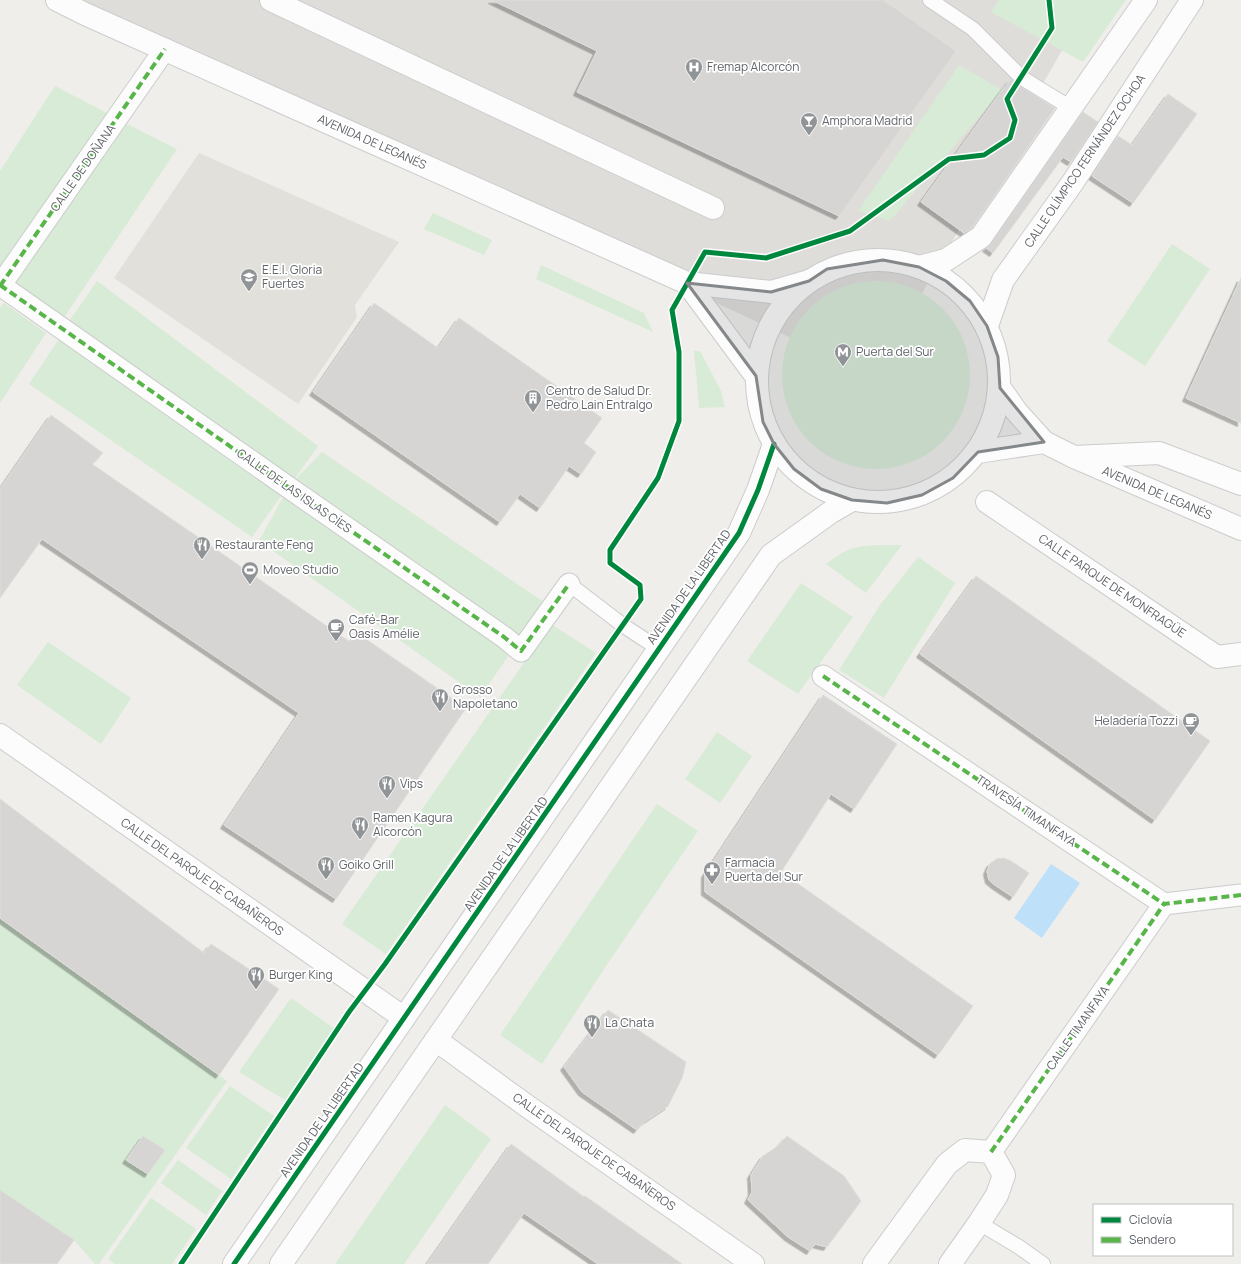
<svg xmlns="http://www.w3.org/2000/svg" width="1241" height="1264" viewBox="0 0 1241 1264" font-family="Manrope,sans-serif">
	<defs>
		<filter id="shadow"><feDropShadow dx="-3.5" dy="3.5" stdDeviation="0" flood-color="#0004"/></filter>
	</defs>
	<rect width="100%" height="100%" fill="#efeeea"/>
	<path fill="#dfddda" d="M72,0h1019l-217,377z"/>
	<path fill="#e2e0da" d="M199,153l200,89 -44,63 2,12 -59,87 -184,-126z"/>
	<g fill="#d8ebd6">
		<path d="M999,0h127l-43,62 -92,-50z"/>
		<path d="M959,65l43,25 -112,131 -32,-10z"/>
		<path d="M55,86l52,27 -69,119 -38,35v-96z"/>
		<path d="M127,124l50,25 -114,170 -50,-35z"/>
		<path d="M433,213l59,27 -8,15 -60,-26z"/>
		<path d="M1172,244l38,25 -65,97 -38,-25z"/>
		<path d="M541,265l103,48 9,19 -117,-53z"/>
		<circle cx="876" cy="375" r="94"/>
		<path d="M97,281l221,165 -27,38 31,-32 222,150 -23,35 -222,-141 210,159 -29,42 -221,-156 29,-53 -225,-158z"/>
		<path d="M4,303l42,30 -46,70v-95z"/>
		<path d="M59,339l224,154 -31,44 -223,-153z"/>
		<path d="M694,351h6l21,40 4,16 -26,1z"/>
		<path d="M902,545l-36,48 -40,-29c8,-6 17,-13 27,-16 16,-4 33,-3 49,-3z"/>
		<path d="M918,557l37,26 -71,115 -45,-28 41,-65z"/>
		<path d="M801,583l52,34 -55,77 -51,-33z"/>
		<path d="M551,624l45,29 -210,301 -44,-30z"/>
		<path d="M48,642l83,56 -30,46 -84,-59z"/>
		<path d="M717,732l35,24 -32,47 -35,-24z"/>
		<path d="M657,804l41,27 -92,135 -64,98 -42,-29z"/>
		<path d="M0,919l227,162 -128,183h-4l-21,-24 -74,-50z"/>
		<path d="M291,998l44,31 -50,71 -46,-28z"/>
		<path d="M230,1086l44,30 -43,63 -45,-31z"/>
		<path d="M445,1105l46,34 -87,125h-69z"/>
		<path d="M178,1160l44,31 -16,24 -45,-32z"/>
		<path d="M151,1198l45,31 -24,35h-57l-7,-5z"/>
	</g>
	<path fill="#bfe0f9" d="M1051,864l29,19 -38,55 -28,-20z"/>
	<g fill="#d6d5d3" stroke="#deddd9" filter="url(#shadow)">
		<path d="M492,0h391l73,51 -117,165 -262,-124 20,-41z"/>
		<path d="M1011,79l7,6 37,23 -83,120 -8,5 -43,-31 81,-112z"/>
		<path d="M1168,94l29,20 -64,89 -41,-27 26,-40 14,9z"/>
		<path d="M1083,112l15,10 -27,40 -8,-5 -70,96 -7,-5 5,-4z"/>
		<path d="M1241,278v145l-55,-25z"/>
		<path d="M374,303l64,45 21,-30 143,100 -18,25 12,9 -15,22 -12,-8 -29,42 -20,-14 -20,28 -187,-130z"/>
		<path d="M51,415l52,38 -11,11 258,178 7,-9 109,75 -130,191 -112,-74 75,-112 -257,-174 -42,59v-109z"/>
		<path d="M976,576l234,165 -55,79 -235,-166z"/>
		<path d="M823,695l74,49 -43,65 -23,-15 -50,78 192,134 -35,49 -233,-163v-18z"/>
		<path d="M0,799l204,154 7,-9 68,45 -60,86 -219,-157z"/>
		<path d="M1004,858l7,3 18,12 -16,24 -18,-12 -6,-5 -2,-9 3,-7 6,-5z"/>
		<path d="M608,1010l78,52 -4,16 -14,28 -24,16 -7,8 -55,-38 -18,-25z"/>
		<path d="M143,1136l22,14 -17,24 -22,-14z"/>
		<path d="M787,1136l57,40 17,25 -34,46 -12,-3 -5,7 -22,-14 -40,-37 4,-8 -1,-17 12,-19 15,-10z"/>
		<path d="M511,1144l73,53 1,-1 97,68h-84l-74,-51 -36,51h-61z"/>
		<path d="M0,1190l74,50 -17,24h-57z"/>
	</g>
	<g fill="none" stroke-linecap="round" stroke-linejoin="round">
		<g stroke="#cbcccc" stroke-width="16">
			<g id="service">
				<path d="M930,0l43,29 49,49 49,30"/>
				<path d="M569,584l55,42 35,23"/>
				<path d="M979,1223l40,24 24,17"/>
			</g>
		</g>
		<g stroke="#cbcccc" stroke-width="23">
			<g id="pedestrian">
				<path d="M0,285l288,202 216,150 17,14 48,-67"/>
				<path d="M0,286l165,-237"/>
				<path d="M823,676l341,228 77,-9"/>
				<path d="M991,1152l173,-248"/>
			</g>
		</g>
		<g stroke="#cbcccc" stroke-width="24">
			<g id="minor">
				<path d="M271,0l442,208"/>
				<path d="M1074,457l85,-4 82,31"/>
				<path d="M987,502l230,155 24,-3"/>
				<path d="M0,735l404,283"/>
				<path d="M436,1040l91,66 226,158"/>
				<path d="M874,1264l73,-100 18,-14 26,2 13,23 -7,20 -18,28 -29,41"/>
			</g>
		</g>
		<g stroke="#cbcccc" stroke-width="24">
			<g id="tertiary">
				<path d="M57,0l28,14 602,269 84,9 38,-11"/>
				<circle cx="878" cy="381" r="121"/>
				<path d="M919,267l27,-7 35,-23 165,-237"/>
				<path d="M687,283l69,93"/>
				<path d="M987,326l16,-46 70,-98 119,-182"/>
				<path d="M1000,388l16,23 28,31 30,15 167,72"/>
				<path d="M978,452l66,-10"/>
				<path d="M234,1264l505,-731 19,-43 16,-46"/>
				<path d="M281,1264l490,-709 60,-43 21,-12"/>
			</g>
		</g>
		<use href="#service" stroke="#fdfcfc" stroke-width="14"/>
		<use href="#pedestrian" stroke="#fdfcfc" stroke-width="21"/>
		<use href="#minor" stroke="#fdfcfc" stroke-width="22"/>
		<use href="#tertiary" stroke="#fdfcfc" stroke-width="22"/>
		<g stroke="#58b549" stroke-width="4" stroke-dasharray="8 4" stroke-linecap="butt">
			<path d="M0,285l288,202 216,150 17,14 48,-67"/>
			<path d="M0,286l165,-237"/>
			<path d="M823,676l341,228 77,-9"/>
			<path d="M991,1152l173,-248"/>
		</g>
		<g stroke="#fff" stroke-width="8">
			<g id="cycleway">
				<path d="M181,1264l168,-252 36,-48 256,-365 -1,-14 -30,-22v-13l48,-72 21,-57v-69l-7,-42 33,-58 61,6 84,-27 99,-72 35,-4 26,-17 5,-18 -8,-21 45,-71 -3,-28"/>
				<path d="M234,1264l505,-731 19,-43 16,-46"/>
			</g>
		</g>
		<use href="#cycleway" stroke="#00873e" stroke-width="5"/>
	</g>
	<path fill="#84888a" fill-opacity="0.2" stroke="#84888a" stroke-width="3" stroke-linejoin="round" d="M883,260l36,7 27,14 24,20 17,25 11,31 2,31 44,54 -66,10 -25,26 -31,17 -35,8 -35,-3 -31,-11 -27,-20 -20,-25 -11,-22 -7,-46 -69,-93 84,9 38,-11 18,-12z"/>
	<defs>
		<g id="hospital-pin" transform="scale(0.9)"><path d="M0 17L-7.5 6A9.5 9.5 0 1 1 7.5 6Z" fill="#919496" stroke="#fff"/><path d="M-5-5h3v3.5h4V-5h3V5h-3V1.5h-4V5h-3Z" fill="#fff"/></g>
		<g id="bar-pin" transform="scale(0.9)"><path d="M0 17L-7.5 6A9.5 9.5 0 1 1 7.5 6Z" fill="#919496" stroke="#fff"/><path d="M-6-5H6L.8 .8V4.5H3.5V6h-7V4.5H-.8V.8Z" fill="#fff"/></g>
		<g id="school-pin" transform="scale(0.9)"><path d="M0 17L-7.5 6A9.5 9.5 0 1 1 7.5 6Z" fill="#919496" stroke="#fff"/><path d="M0-5L7-2L0 1L-7-2ZM-4 1L0 2.5L4 1V4Q0 6-4 4Z" fill="#fff"/></g>
		<g id="metro-pin" transform="scale(0.9)"><path d="M0 17L-7.5 6A9.5 9.5 0 1 1 7.5 6Z" fill="#919496" stroke="#fff"/><path d="M-5.5 5V-5H-3L0 0L3-5H5.5V5H3V-.5L0 4L-3-.5V5Z" fill="#fff"/></g>
		<g id="building-pin" transform="scale(0.9)"><path d="M0 17L-7.5 6A9.5 9.5 0 1 1 7.5 6Z" fill="#919496" stroke="#fff"/><path d="M-4-6H4V6H1V3H-1V6H-4ZM-2.5-4.3h1.7v1.8h-1.7ZM.8-4.3h1.7v1.8H.8ZM-2.5-1h1.7V.8h-1.7ZM.8-1h1.7V.8H.8Z" fill="#fff"/></g>
		<g id="restaurant-pin" transform="scale(0.9)"><path d="M0 17L-7.5 6A9.5 9.5 0 1 1 7.5 6Z" fill="#919496" stroke="#fff"/><path d="M-5-6h1v4h1v-4h1v4h1v-4h1v5L-1.5 .5V6h-2V.5L-5-1ZM5-6V6H3V1.5H1.5Q1.5-4 5-6Z" fill="#fff"/></g>
		<g id="stadium-pin" transform="scale(0.9)"><path d="M0 17L-7.5 6A9.5 9.5 0 1 1 7.5 6Z" fill="#919496" stroke="#fff"/><path d="M0-5a6.5 5 0 1 0 0 10a6.5 5 0 1 0 0-10ZM-3.5-1.8h7v3.6h-7Z" fill="#fff"/></g>
		<g id="cafe-pin" transform="scale(0.9)"><path d="M0 17L-7.5 6A9.5 9.5 0 1 1 7.5 6Z" fill="#919496" stroke="#fff"/><path d="M-5.5-4.5H6V0H3Q3 3.5 0 3.5H-2.5Q-5.5 3.5-5.5 0ZM3-3.2v2h1.7v-2ZM-6 4.5H4V6H-6Z" fill="#fff"/></g>
		<g id="pharmacy-pin" transform="scale(0.9)"><path d="M0 17L-7.5 6A9.5 9.5 0 1 1 7.5 6Z" fill="#919496" stroke="#fff"/><path d="M-2-6h4v4h4v4h-4v4h-4v-4h-4v-4h4Z" fill="#fff"/></g>
	</defs>
	<g fill-rule="evenodd">
		<use href="#hospital-pin" x="694" y="67"/>
		<use href="#bar-pin" x="809" y="121"/>
		<use href="#school-pin" x="249" y="277"/>
		<use href="#metro-pin" x="843" y="352"/>
		<use href="#building-pin" x="533" y="398"/>
		<use href="#restaurant-pin" x="202" y="545"/>
		<use href="#stadium-pin" x="250" y="570"/>
		<use href="#cafe-pin" x="336" y="627"/>
		<use href="#restaurant-pin" x="440" y="697"/>
		<use href="#cafe-pin" x="1191" y="721"/>
		<use href="#restaurant-pin" x="387" y="784"/>
		<use href="#restaurant-pin" x="360" y="825"/>
		<use href="#restaurant-pin" x="326" y="865"/>
		<use href="#pharmacy-pin" x="712" y="870"/>
		<use href="#restaurant-pin" x="256" y="975"/>
		<use href="#restaurant-pin" x="592" y="1023"/>
	</g>
	<g text-anchor="middle" stroke-width="3.5" stroke-linejoin="round" paint-order="stroke">
		<g font-size="12" fill="#5f6368" stroke="#fff" text-anchor="start">
			<text x="707" y="71">Fremap Alcorcón</text>
			<text x="822" y="125">Amphora Madrid</text>
			<text x="262" y="274">E.E.I. Gloria<tspan x="262" dy="14">Fuertes</tspan></text>
			<text x="856" y="356">Puerta del Sur</text>
			<text x="546" y="395">Centro de Salud Dr.<tspan x="546" dy="14">Pedro Lain Entralgo</tspan></text>
			<text x="215" y="549">Restaurante Feng</text>
			<text x="263" y="574">Moveo Studio</text>
			<text x="349" y="624">Café-Bar<tspan x="349" dy="14">Oasis Amélie</tspan></text>
			<text x="453" y="694">Grosso<tspan x="453" dy="14">Napoletano</tspan></text>
			<text x="1178" y="725" text-anchor="end">Heladería Tozzi</text>
			<text x="400" y="788">Vips</text>
			<text x="373" y="822">Ramen Kagura<tspan x="373" dy="14">Alcorcón</tspan></text>
			<text x="725" y="867">Farmacia<tspan x="725" dy="14">Puerta del Sur</tspan></text>
			<text x="339" y="869">Goiko Grill</text>
			<text x="269" y="979">Burger King</text>
			<text x="605" y="1027">La Chata</text>
		</g>
		<g font-size="12" fill="#5f6368" stroke="#fff">
			<text transform="translate(372 142) rotate(24)" y="4">AVENIDA DE LEGANÉS</text>
			<text transform="translate(1085 161) rotate(-56)" y="4">CALLE OLÍMPICO FERNÁNDEZ OCHOA</text>
			<text transform="translate(83 168) rotate(-55)" y="4">CALLE DE DOÑANA</text>
			<text transform="translate(294 491) rotate(35)" y="4">CALLE DE LAS ISLAS CÍES</text>
			<text transform="translate(1157 493) rotate(23)" y="4">AVENIDA DE LEGANÉS</text>
			<text transform="translate(1112 586) rotate(34)" y="4">CALLE PARQUE DE MONFRAGÜE</text>
			<text transform="translate(689 587) rotate(-55)" y="4">AVENIDA DE LA LIBERTAD</text>
			<text transform="translate(1026 811) rotate(34)" y="4">TRAVESÍA TIMANFAYA</text>
			<text transform="translate(506 854) rotate(-55)" y="4">AVENIDA DE LA LIBERTAD</text>
			<text transform="translate(202 877) rotate(35)" y="4">CALLE DEL PARQUE DE CABAÑEROS</text>
			<text transform="translate(1078 1028) rotate(-55)" y="4">CALLE TIMANFAYA</text>
			<text transform="translate(322 1120) rotate(-55)" y="4">AVENIDA DE LA LIBERTAD</text>
			<text transform="translate(594 1152) rotate(35)" y="4">CALLE DEL PARQUE DE CABAÑEROS</text>
		</g>
	</g>
	<rect x="1093" y="1204" width="140" height="52" fill="#ffffff" stroke="#bfc1c3"/>
	<rect x="1101" y="1217" width="20" height="6" fill="#00873e" stroke="#bfc1c3"/>
	<text x="1129" y="1224" font-size="12" fill="#5f6368">Ciclovía</text>
	<rect x="1101" y="1237" width="20" height="6" fill="#58b549" stroke="#bfc1c3"/>
	<text x="1129" y="1244" font-size="12" fill="#5f6368">Sendero</text>
</svg>
